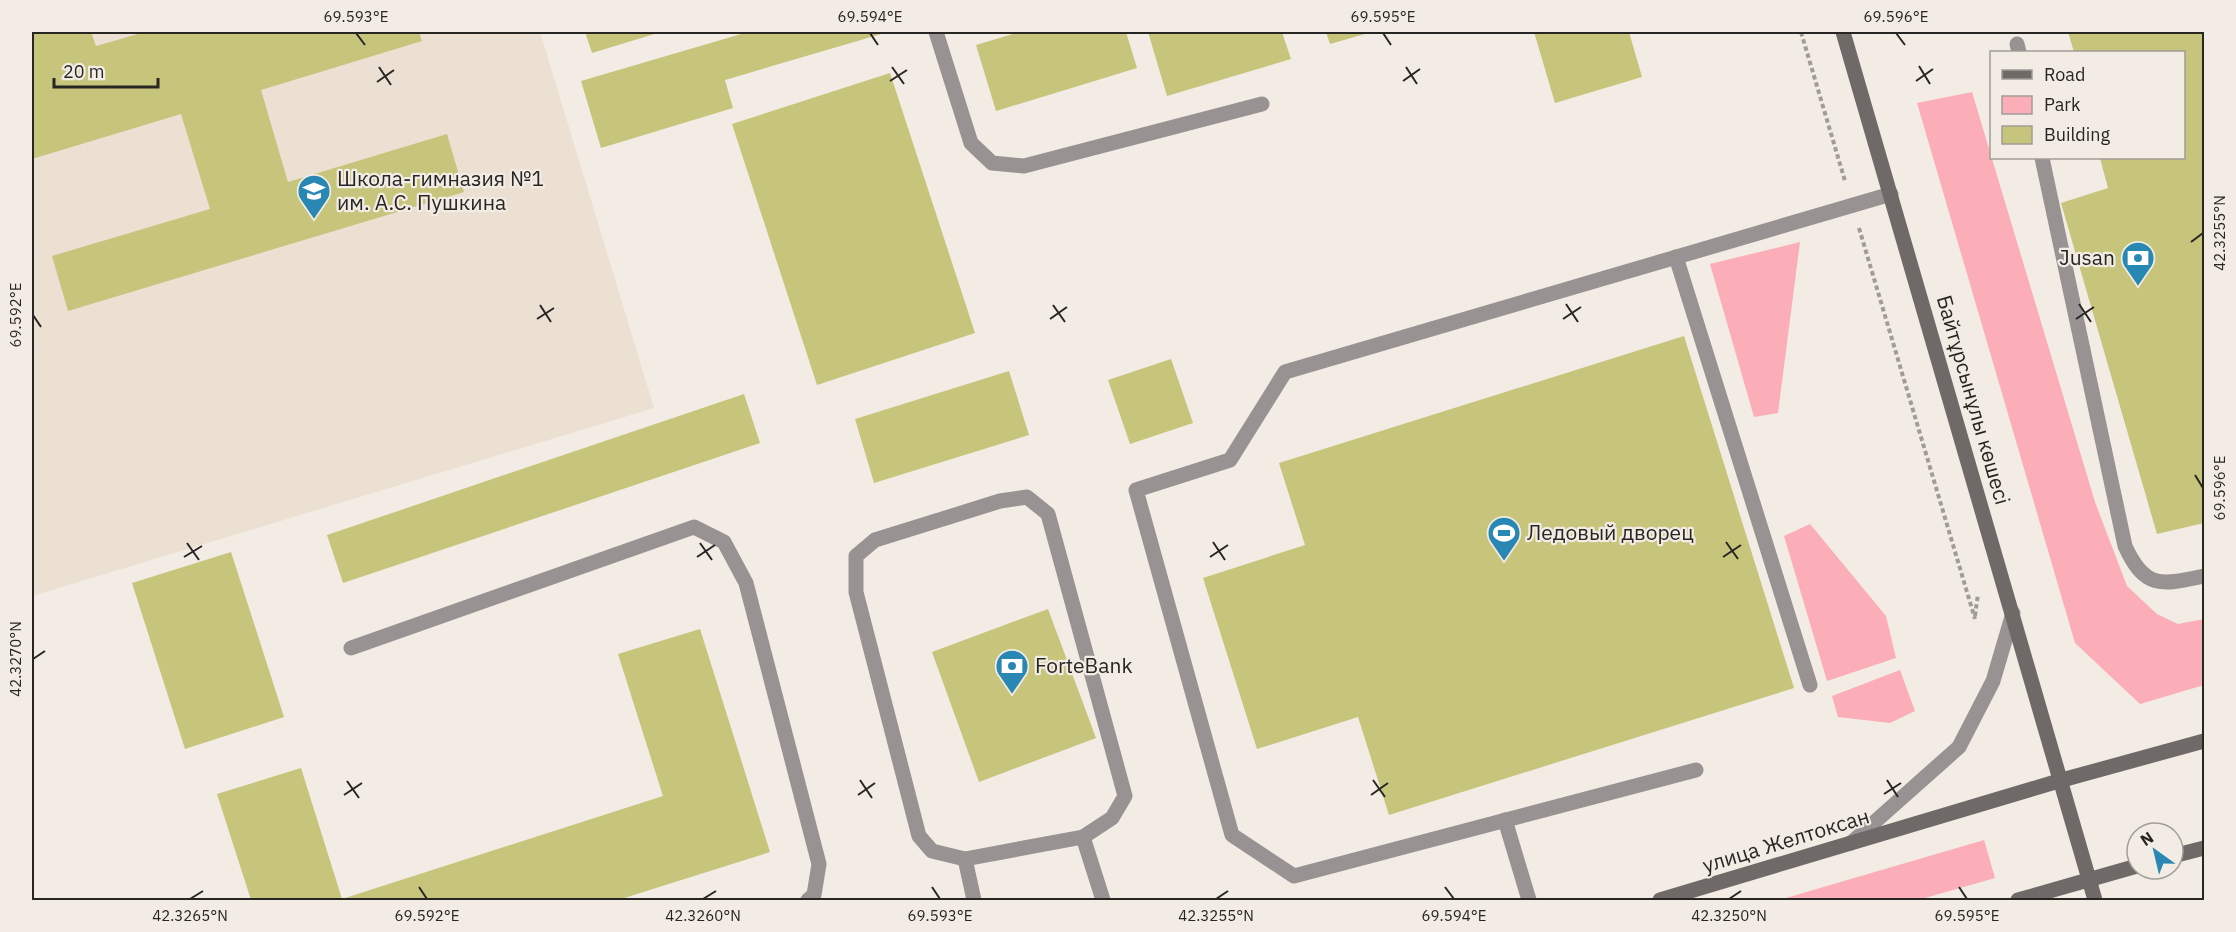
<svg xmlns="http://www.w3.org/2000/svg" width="2236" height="932" viewBox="0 0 2236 932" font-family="'IBM Plex Sans',sans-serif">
	<rect width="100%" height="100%" fill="#f2ece5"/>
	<path fill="#ebe0d2" d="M32,32h508l114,376 -622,188z"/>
	<g fill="#fbaeb8">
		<path d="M1972,92l123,410 32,84 30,28 21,10 26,-5v66l-64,19 -65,-61 -158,-540z"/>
		<path d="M1800,242l-22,171 -24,4 -44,-153z"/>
		<path d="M1810,524l76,92 10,42 -69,23 -43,-145z"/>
		<path d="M1900,670l15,41 -25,12 -52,-6 -6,-21z"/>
		<path d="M1984,840l11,38 -77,22h-139z"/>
	</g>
	<g fill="#c7c47b">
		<path d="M32,32h59l5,14 49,-14h274l3,9 -161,49 27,92 159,-48 17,58 -396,119 -16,-55 158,-47 -29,-95 -149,45z"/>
		<path d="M585,32h76l-69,21z"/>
		<path d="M748,32h140l-163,48 8,28 -132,40 -20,-67z"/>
		<path d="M1020,32h106l11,36 -141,43 -20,-66z"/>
		<path d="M1148,32h134l9,27 -124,37z"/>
		<path d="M1326,32h46l-42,12z"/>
		<path d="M1534,32h95l13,45 -87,26z"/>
		<path d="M2068,32h136v491l-47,11 -96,-331 47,-15 -8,-30h84v-106h-110z"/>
		<path d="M890,73l85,260 -158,52 -85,-261z"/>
		<path d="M1684,336l110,352 -405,127 -31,-98 -101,32 -54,-171 102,-33 -26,-82z"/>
		<path d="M1171,359l22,64 -63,21 -22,-64z"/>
		<path d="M1009,371l20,64 -155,48 -19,-64z"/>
		<path d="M744,394l16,49 -417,140 -16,-48z"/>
		<path d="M231,552l53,165 -99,32 -53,-166z"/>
		<path d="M1048,609l48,129 -117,44 -47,-130z"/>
		<path d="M700,629l70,223 -152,48h-367l-34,-106 84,-26 41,131 321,-103 -45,-142z"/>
	</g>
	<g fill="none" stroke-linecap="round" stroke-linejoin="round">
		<g stroke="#a09c97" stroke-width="4" stroke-dasharray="4.5 3" stroke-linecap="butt">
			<path d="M1801,32l44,149"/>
			<path d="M1859,228l116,391"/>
			<path d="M1975,616l3,-22"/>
		</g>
		<g stroke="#989392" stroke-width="15">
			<path d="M936,32l35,111 21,20 32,3 238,-62"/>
			<path d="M2017,44l2,8"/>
			<path d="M2042,158l83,388c20,44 37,39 79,30"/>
			<path d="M1676,257l134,428"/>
			<path d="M351,648l343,-121 30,15 22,41 73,281 -5,31 -6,5"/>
			<path d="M1696,770l-402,106 -62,-41 -96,-345 94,-30 55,-88 606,-178"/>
			<path d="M1505,820l24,80"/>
			<path d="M965,859l118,-22"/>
			<path d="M974,900l-9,-41 -33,-8 -13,-15 -63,-244v-36l19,-16 125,-39 27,-4 21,17 77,282 -13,22 -29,19 20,63"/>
		</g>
		<path stroke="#989392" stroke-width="15" d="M1851,843l108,-96 34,-66 20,-68"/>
		<g stroke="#6f6967" stroke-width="15">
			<path d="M1843,32l252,868"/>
			<path d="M2173,856l31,-8"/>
			<path d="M1660,900l402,-120 142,-39"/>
			<path d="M2018,900l119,-34"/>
		</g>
	</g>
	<path fill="none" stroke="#282623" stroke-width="2" d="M356,33l9,12M870,33l8,12M1383,33l8,12M1896,33l9,12M1919,66l11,18M379,67l12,18M892,67l12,17M1406,67l11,17M890,81l17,-11M1403,81l17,-12M1916,81l17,-12M377,82l17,-12M2191,242l12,-9M1566,304l12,18M2079,304l12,18M540,305l11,17M1053,305l12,17M33,315l8,12M537,319l17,-11M1050,319l17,-12M1563,319l18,-12M2076,319l18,-12M2195,475l8,13M1213,542l12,18M1726,542l12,17M187,543l12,17M700,543l12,17M184,557l18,-11M697,557l18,-12M1210,557l18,-12M1723,557l18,-12M33,659l12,-8M860,780l12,18M1373,780l12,17M1887,780l11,17M347,781l12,17M1884,794l17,-11M344,795l18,-12M858,795l17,-12M1371,795l17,-12M419,887l8,12M932,887l8,12M1445,887l9,12M1959,887l8,12M190,899l13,-8M703,899l13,-8M1216,899l12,-8M1729,899l12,-8"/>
	<defs>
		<g id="school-pin" transform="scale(1.725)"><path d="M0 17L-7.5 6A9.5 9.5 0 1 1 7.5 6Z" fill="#2987b3" stroke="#f2ece5"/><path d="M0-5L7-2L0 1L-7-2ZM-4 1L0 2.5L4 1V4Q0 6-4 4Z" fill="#fff"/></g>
		<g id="bank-pin" transform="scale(1.725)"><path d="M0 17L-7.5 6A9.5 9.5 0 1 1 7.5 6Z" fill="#2987b3" stroke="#f2ece5"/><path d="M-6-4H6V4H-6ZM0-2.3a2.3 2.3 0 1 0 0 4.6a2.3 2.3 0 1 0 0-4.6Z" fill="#fff"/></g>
		<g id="stadium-pin" transform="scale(1.725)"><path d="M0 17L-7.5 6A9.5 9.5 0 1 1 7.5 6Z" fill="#2987b3" stroke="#f2ece5"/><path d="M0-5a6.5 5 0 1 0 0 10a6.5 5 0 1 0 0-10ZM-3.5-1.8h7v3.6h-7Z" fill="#fff"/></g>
	</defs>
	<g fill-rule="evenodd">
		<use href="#school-pin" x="314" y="191"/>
		<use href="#bank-pin" x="2138" y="258"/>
		<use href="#stadium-pin" x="1504" y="533"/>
		<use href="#bank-pin" x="1012" y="666"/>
	</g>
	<g text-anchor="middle" stroke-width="4.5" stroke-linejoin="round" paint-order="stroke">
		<g font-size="21" fill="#282623" stroke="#f2ece5" text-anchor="start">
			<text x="337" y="186">Школа-гимназия №1<tspan x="337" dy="24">им. А.С. Пушкина</tspan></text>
			<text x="2115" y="265" text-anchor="end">Jusan</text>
			<text x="1527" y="540">Ледовый дворец</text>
			<text x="1035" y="673">ForteBank</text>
		</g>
		<g font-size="21" fill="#282623" stroke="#f2ece5">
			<text transform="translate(1973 400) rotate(74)" y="7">Байтұрсынұлы көшесі</text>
			<text transform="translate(1786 841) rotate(-17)" y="7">улица Желтоксан</text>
		</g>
	</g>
	<rect width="2236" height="932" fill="none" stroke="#f2ece5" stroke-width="66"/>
	<rect x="1990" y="51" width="195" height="108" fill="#f2ece5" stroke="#a19d97" stroke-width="1.5"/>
	<rect x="2002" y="70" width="30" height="9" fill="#6f6967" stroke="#a19d97" stroke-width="1.5"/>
	<text x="2044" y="81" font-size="18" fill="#282623">Road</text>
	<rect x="2002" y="96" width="30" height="18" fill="#fbaeb8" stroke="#a19d97" stroke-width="1.5"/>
	<text x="2044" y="111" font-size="18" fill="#282623">Park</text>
	<rect x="2002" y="126" width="30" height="18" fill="#c7c47b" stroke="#a19d97" stroke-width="1.5"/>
	<text x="2044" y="141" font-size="18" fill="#282623">Building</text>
	<g transform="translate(2155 851) rotate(326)"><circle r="28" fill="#f2ece5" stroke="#a19d97" stroke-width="1.5"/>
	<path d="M0-4.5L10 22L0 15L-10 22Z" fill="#2987b3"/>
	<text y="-9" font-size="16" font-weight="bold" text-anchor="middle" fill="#282623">N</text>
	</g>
	<path d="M54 78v9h104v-9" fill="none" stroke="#282623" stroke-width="3"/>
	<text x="63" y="78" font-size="18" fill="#282623" stroke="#f2ece5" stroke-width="4.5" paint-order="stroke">20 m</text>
	<rect x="33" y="33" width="2170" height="866" fill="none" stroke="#282623" stroke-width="2"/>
	<g font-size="15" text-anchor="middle" fill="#282623">
		<text x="356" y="22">69.593°E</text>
		<text x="870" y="22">69.594°E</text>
		<text x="1383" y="22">69.595°E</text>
		<text x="1896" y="22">69.596°E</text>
		<text transform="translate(2220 233) rotate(-90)" y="5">42.3255°N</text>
		<text transform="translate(16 315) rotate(-90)" y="5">69.592°E</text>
		<text transform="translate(2220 488) rotate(-90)" y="5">69.596°E</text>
		<text transform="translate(16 659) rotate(-90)" y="5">42.3270°N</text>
		<text x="190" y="921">42.3265°N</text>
		<text x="427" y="921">69.592°E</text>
		<text x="703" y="921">42.3260°N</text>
		<text x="940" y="921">69.593°E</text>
		<text x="1216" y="921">42.3255°N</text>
		<text x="1454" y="921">69.594°E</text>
		<text x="1729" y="921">42.3250°N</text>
		<text x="1967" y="921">69.595°E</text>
	</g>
</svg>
